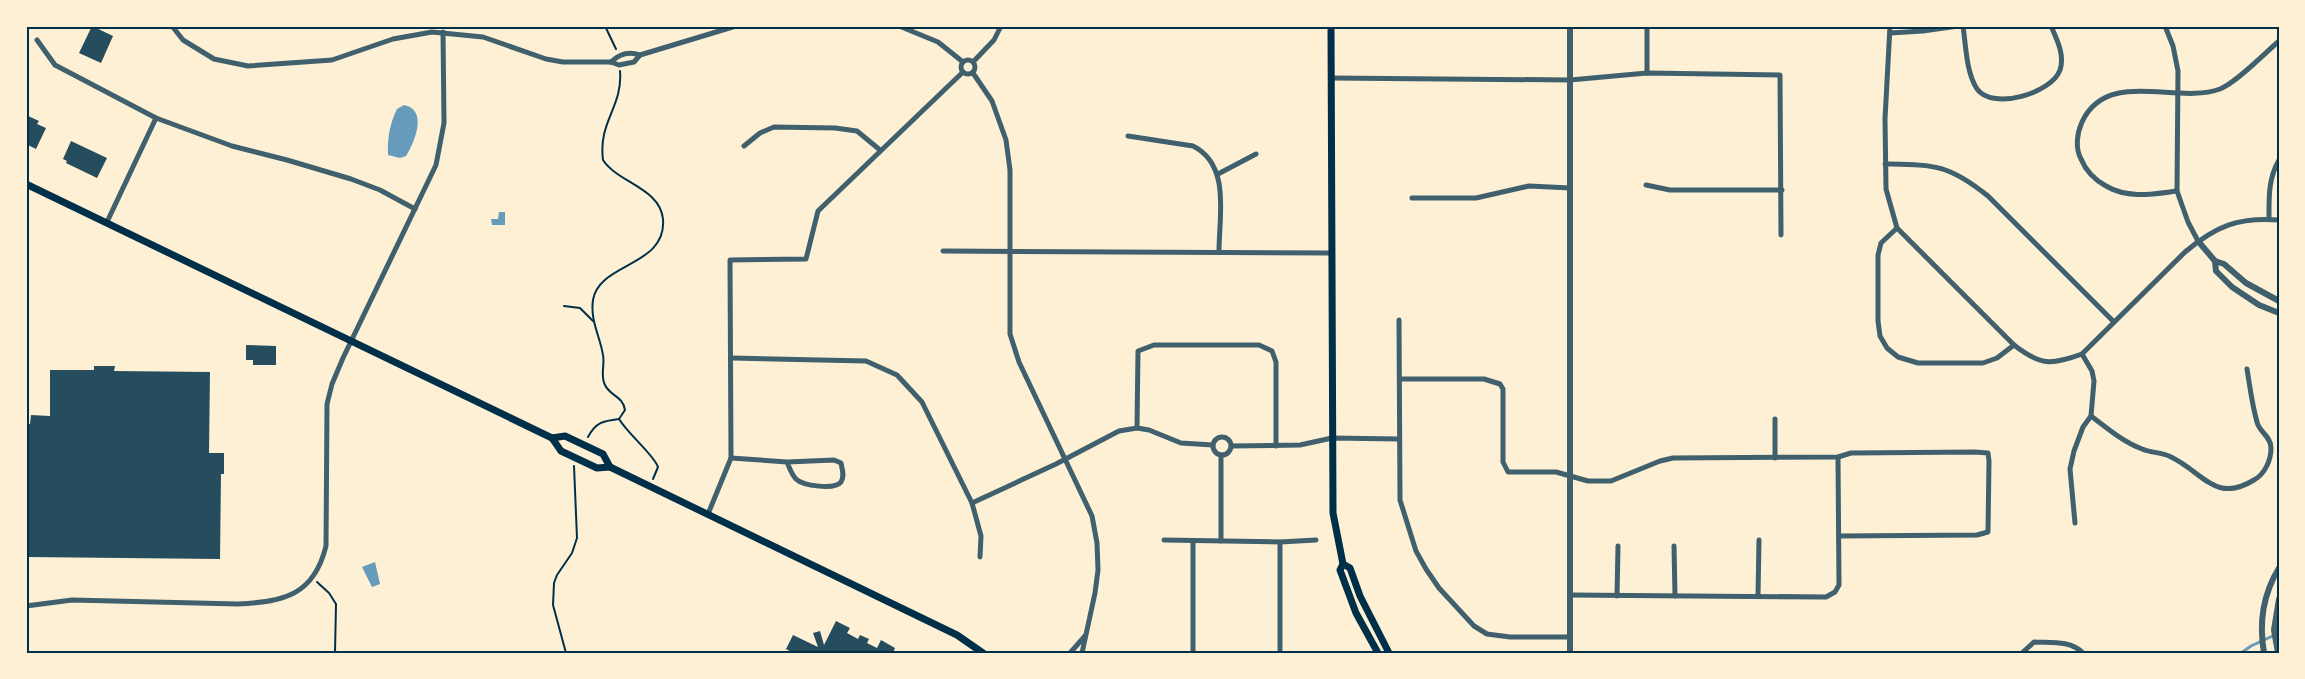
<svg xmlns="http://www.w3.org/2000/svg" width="2305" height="679" viewBox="0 0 2305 679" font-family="Ubuntu,sans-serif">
	<rect width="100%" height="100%" fill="#fdf0d5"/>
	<g fill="#669bbc">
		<path d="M404,105c24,5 11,36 2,51l-6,2 -12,-3c-1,-16 2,-32 9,-46z"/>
		<path d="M499,212h6v13h-13l-1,-6h7z"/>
		<path d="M375,562l5,22 -8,3 -10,-20z"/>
	</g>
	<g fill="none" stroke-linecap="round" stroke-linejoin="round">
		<path stroke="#669bbc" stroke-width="3" d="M2241,653l10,-7 28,-13"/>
	</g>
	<g fill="#264d5e">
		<path d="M92,26l21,10 -12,27 -22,-10z"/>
		<path d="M26,115l13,6 -2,3 9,4 -10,21 -10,-5z"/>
		<path d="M71,141l36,17 -10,20 -31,-15 1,-2 -4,-2z"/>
		<path d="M246,345l30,1v19h-23v-5h-7z"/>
		<path d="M94,366h21l-1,5 96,1 -1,81h15v21h-3l-1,85 -194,-2v-133h4l1,-9 19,1v-46h44z"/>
		<path d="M836,621l14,7 -3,5 11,6 2,-4 9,4 -2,4 10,5 4,-8 14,8 -2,5h-37l-3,-2 -1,2h-59l-7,-4 7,-14 25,12 -5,-14 7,-2 4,14z"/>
	</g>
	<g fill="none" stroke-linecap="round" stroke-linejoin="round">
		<g stroke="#003049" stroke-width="2">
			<path d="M605,26l11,23"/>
			<path d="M564,306l16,2 13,13"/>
			<path d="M619,419c9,15 35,36 39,48l-5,12"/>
			<path d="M588,437c8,-15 15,-16 31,-18l6,-9c-2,-14 -15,-14 -20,-25 -5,-9 0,-20 -2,-30 -3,-19 -13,-34 -10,-55 6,-38 74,-33 70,-81 -3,-31 -45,-36 -60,-59 -5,-39 20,-53 17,-89"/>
			<path d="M317,582l12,11 7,11 -1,49"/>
			<path d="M566,653l-13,-48 1,-22 3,-8 15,-22 5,-15 -3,-72"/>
		</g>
		<path stroke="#3f606c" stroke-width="2.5" d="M26,410v-1"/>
		<g stroke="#3f606c" stroke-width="5">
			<path d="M172,26l11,14 31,19 34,7 84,-6 61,-21 39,-7 51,5 63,22 17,3h48l8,3 15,-3 6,-7 96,-29"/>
			<path d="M899,26l39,16 25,20"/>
			<path d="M1890,26l-5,93 1,70 11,39 117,117c27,21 37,20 68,9l103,-102c31,-26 53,-35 94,-32"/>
			<path d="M1963,26c3,20 3,46 14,63 16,22 75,4 83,-19 5,-15 -3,-30 -9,-44"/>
			<path d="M2165,26l8,20 5,25 -1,120 11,31 10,19"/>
			<path d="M1890,33l33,-2 35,-5"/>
			<path d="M37,40l18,25 101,53 76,28 55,14 64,19 29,11 35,19"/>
			<circle cx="968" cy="67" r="7"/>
			<path d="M611,62c8,-8 18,-11 29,-7"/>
			<path d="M973,62l21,-22 7,-14"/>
			<path d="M973,73l19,28 14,39 4,30v164l9,28 73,154 5,27 1,27 -3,23 -13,60"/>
			<path d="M1647,73v-47"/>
			<path d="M1331,78l239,2 77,-7 133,2 1,160"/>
			<path d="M1128,136l65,10c38,19 26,70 26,105"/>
			<path d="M744,146l16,-13 14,-6 61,1 22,3 23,19"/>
			<path d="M1885,164c50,1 63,0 103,32l126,126"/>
			<path d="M1218,174l38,-20"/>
			<path d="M1646,185l24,5h112"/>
			<path d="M2177,191c-24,3 -49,8 -71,-5 -11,-6 -20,-15 -25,-27 -6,-11 -4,-26 1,-37 25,-54 95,-17 138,-33 16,-6 45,-36 59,-48"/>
			<path d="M1412,198h64l53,-12 41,2"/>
			<path d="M2269,219c0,-21 -1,-40 10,-59"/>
			<path d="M107,222l49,-104"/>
			<path d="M1897,228l-16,15 -3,12v66l2,15 7,12 11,9 20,6h65l14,-5 17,-13"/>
			<path d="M943,251l389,2"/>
			<path d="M1399,320l1,180 16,51 10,18 13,19 35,38 13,8 23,3h60"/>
			<path d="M732,358l134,3 31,14 25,27 50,101 9,33 -1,21"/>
			<path d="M1400,379h84l16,5 3,5v73l5,10h48l32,9h23l49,-20 13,-3 165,-1 13,-4 124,-1 13,1 1,8 -1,71 -11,3 -138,1"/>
			<path d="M2091,416c16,12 32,26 51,33 9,4 20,3 29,8 32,15 44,47 83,23 11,-6 17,-20 17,-32 0,-12 -12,-16 -14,-26 -5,-17 -7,-35 -10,-53"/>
			<path d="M1775,419v39"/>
			<path d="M1137,428l1,-77 16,-6h105l13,6 4,11v84"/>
			<circle cx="1222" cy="446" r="9"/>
			<path d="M1231,446l69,-1 32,-7 67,1"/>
			<path d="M731,458l56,4 47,-2 7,3c1,6 4,13 0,19 -6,8 -38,4 -45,-3 -4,-4 -7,-12 -9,-17"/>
			<path d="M972,503l84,-39 63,-33 18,-3 12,2 32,13 32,2"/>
			<path d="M708,514l23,-56 -1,-198 76,-1 12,-48 145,-139"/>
			<path d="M2075,523l-5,-54 4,-18 9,-24 8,-11 3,-35 -2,-10 -10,-17"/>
			<path d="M1164,540l116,2 36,-2"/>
			<path d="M1193,541v112"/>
			<path d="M1221,541v-86"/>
			<path d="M1674,546l1,50"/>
			<path d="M1570,595l256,2 9,-5 4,-7 -1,-128"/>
			<path d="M1617,596l1,-50"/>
			<path d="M1758,596l1,-56"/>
			<path d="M26,606l46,-6 166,4c46,-2 76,-9 88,-58l1,-142 5,-20 11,-26 93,-193 8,-42 -1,-91"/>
			<path d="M1070,653l15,-17"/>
			<path d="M1280,653v-111"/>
			<path d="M2022,653l12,-11c17,1 36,-2 49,11"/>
		</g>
		<g stroke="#3f606c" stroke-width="6">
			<path d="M2198,241l17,20 1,10 16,16 27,18 20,8"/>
			<path d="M2215,261l9,3 22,19 33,18"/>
			<path d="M1570,653v-627"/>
			<path d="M2264,653c-5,-29 -1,-59 15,-85"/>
			<path d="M2278,653l-4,-23 5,-31"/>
		</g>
		<g stroke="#003049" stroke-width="7">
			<path d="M1331,26l2,487 10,51 -3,6 16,43 22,40"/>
			<path d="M26,184l526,254 9,13 36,17 13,-1"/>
			<path d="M552,438l13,-2 38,18 7,13 347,168 26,18"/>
			<path d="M1343,564l7,4 10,28 29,57"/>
		</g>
	</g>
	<rect width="2305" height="679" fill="none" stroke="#fdf0d5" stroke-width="55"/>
	<rect x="28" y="28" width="2250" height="624" fill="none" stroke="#003049" stroke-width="2"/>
</svg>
